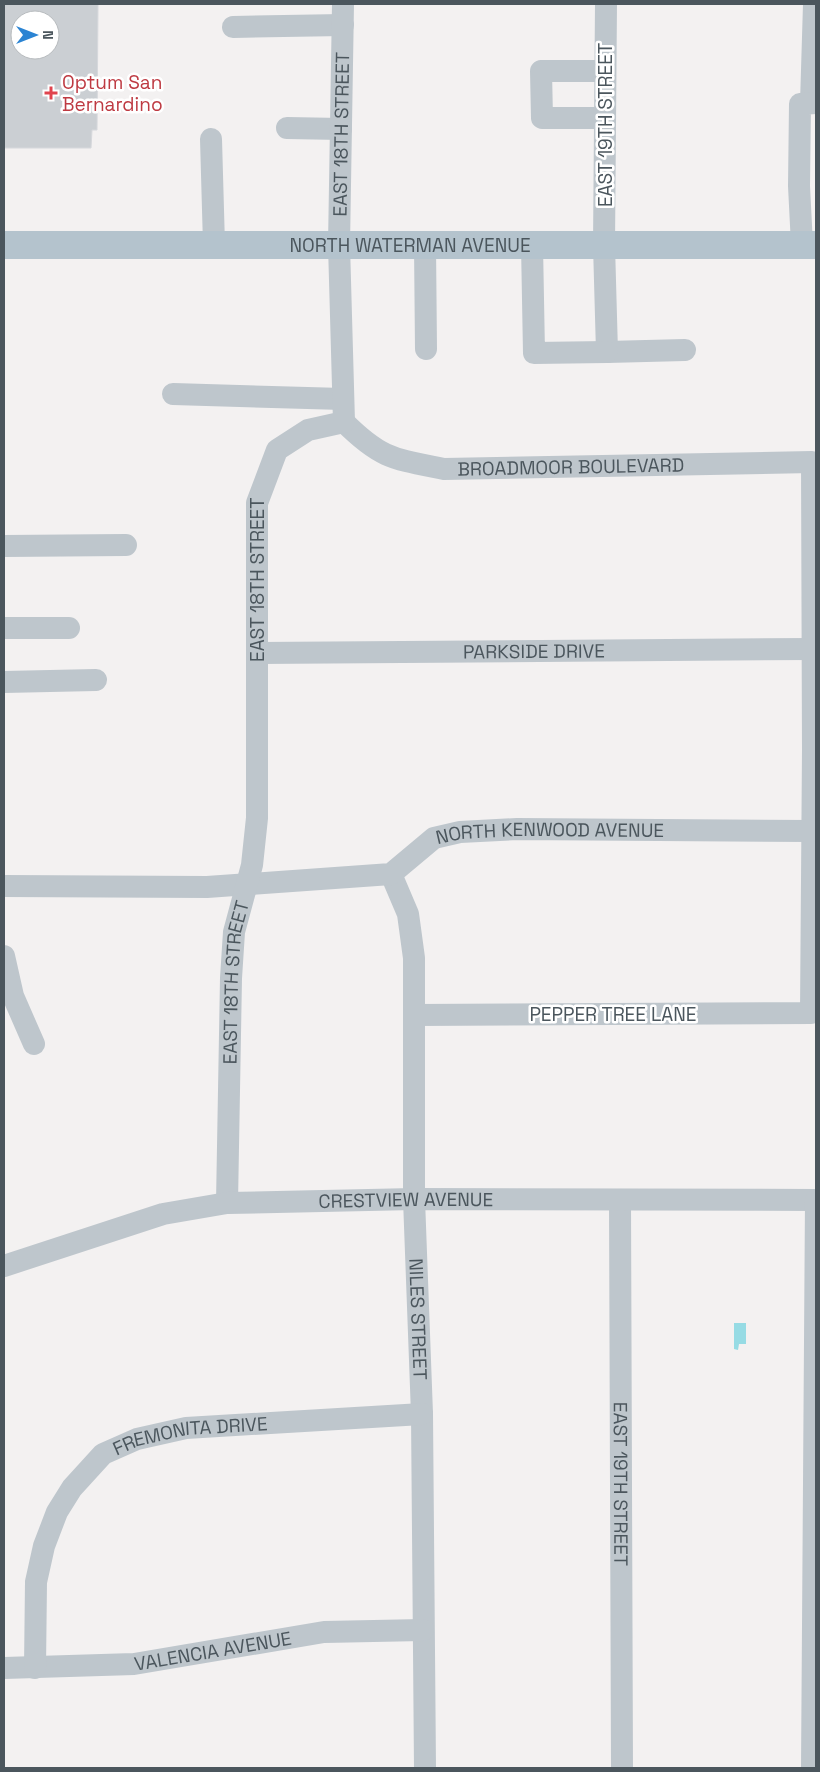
<svg xmlns="http://www.w3.org/2000/svg" width="820" height="1772" viewBox="0 0 820 1772" font-family="'Space Grotesk',sans-serif">
	<rect width="100%" height="100%" fill="#f3f1f1"/>
	<path fill="#96dbe4" d="M734,1323h12v21h-7l-1,6 -4,-1z"/>
	<path fill="#cbcfd3" stroke="#d6d8dc" fill-rule="evenodd" d="M4,4h94l-1,126h-5l-1,18h-87zM20,20h30v30h-30z"/>
	<g fill="none" stroke-linecap="round" stroke-linejoin="round">
		<g stroke="#bec6cc" stroke-width="22">
			<path d="M606,4l-2,241 3,107 78,-2"/>
			<path d="M233,27l110,-2"/>
			<path d="M811,103l3,-99"/>
			<path d="M605,118h-63l-1,-47h64"/>
			<path d="M287,128l54,1"/>
			<path d="M211,139l3,106"/>
			<path d="M425,245l1,104"/>
			<path d="M532,245l2,108 73,-1"/>
			<path d="M802,245l-3,-59 1,-82 16,-1"/>
			<path d="M173,394l170,5"/>
			<path id="s1" d="M344,422c37,37 50,37 100,47l368,-7 1,287 -2,264 -396,2"/>
			<path d="M4,546l122,-1"/>
			<path d="M4,628h65"/>
			<path id="s2" d="M258,653l554,-4"/>
			<path d="M4,682l92,-2"/>
			<path id="s3" d="M391,874l17,40 6,44v241l8,215 3,354"/>
			<path id="s4" d="M4,886l203,1 184,-13 43,-36 26,-6 57,-3 294,2"/>
			<path d="M4,956l9,40 21,48"/>
			<path id="s5" d="M620,1200l2,568"/>
			<path id="s6" d="M227,1203l4,-225 3,-46 18,-67 5,-47v-315l20,-53 31,-20 36,-8 -5,-177 4,-241"/>
			<path id="s7" d="M4,1266l159,-52 64,-11 187,-4 402,1"/>
			<path id="s8" d="M4,1668l130,-4 190,-32 99,-2"/>
			<path id="s9" d="M35,1668l1,-86 8,-36 13,-34 15,-24 31,-34 34,-15 49,-11 236,-14"/>
			<path d="M812,1768l4,-568"/>
		</g>
		<path stroke="#b4c3cd" stroke-width="28" id="s10" d="M4,245h812"/>
	</g>
	<path fill="#e0444e" stroke="#fff" stroke-width="2" d="M48.5 85.5h5v5h5v5h-5v5h-5v-5h-5v-5h5z"/>
	<g text-anchor="middle" stroke-width="5" stroke-linejoin="round" paint-order="stroke">
		<g font-size="19" fill="#be3a42" stroke="#fff" text-anchor="start">
			<text x="62" y="89">Optum San<tspan x="62" dy="22">Bernardino</tspan></text>
		</g>
		<g font-size="19" fill="#4b565d" stroke="#fff">
			<text transform="translate(605 125) rotate(-90)" y="7">EAST 19TH STREET</text>
			<text dy="7" stroke="none"><textPath href="#s6" startOffset="1121">EAST 18TH STREET</textPath></text>
			<text dy="7" stroke="none"><textPath href="#s10" startOffset="406">NORTH WATERMAN AVENUE</textPath></text>
			<text dy="7" stroke="none"><textPath href="#s1" startOffset="240">BROADMOOR BOULEVARD</textPath></text>
			<text dy="7" stroke="none"><textPath href="#s6" startOffset="626">EAST 18TH STREET</textPath></text>
			<text dy="7" stroke="none"><textPath href="#s2" startOffset="276">PARKSIDE DRIVE</textPath></text>
			<text dy="7" stroke="none"><textPath href="#s4" startOffset="560">NORTH KENWOOD AVENUE</textPath></text>
			<text dy="7" stroke="none"><textPath href="#s6" startOffset="221">EAST 18TH STREET</textPath></text>
			<text x="613" y="1021">PEPPER TREE LANE</text>
			<text dy="7" stroke="none"><textPath href="#s7" startOffset="411">CRESTVIEW AVENUE</textPath></text>
			<text dy="7" stroke="none"><textPath href="#s3" startOffset="449">NILES STREET</textPath></text>
			<text dy="7" stroke="none"><textPath href="#s9" startOffset="324">FREMONITA DRIVE</textPath></text>
			<text dy="7" stroke="none"><textPath href="#s5" startOffset="284">EAST 19TH STREET</textPath></text>
			<text dy="7" stroke="none"><textPath href="#s8" startOffset="210">VALENCIA AVENUE</textPath></text>
		</g>
	</g>
	<rect width="820" height="1772" fill="none" stroke="#4b565d" stroke-width="10"/>
	<g transform="translate(35 35) rotate(90)"><circle r="24" fill="#ffffff" stroke="#b7bbbe"/>
	<path d="M0-4L9 19L0 12L-9 19Z" fill="#2b84d3"/>
	<text y="-8" font-size="14" font-weight="bold" text-anchor="middle" fill="#4b565d">N</text>
	</g>
</svg>
